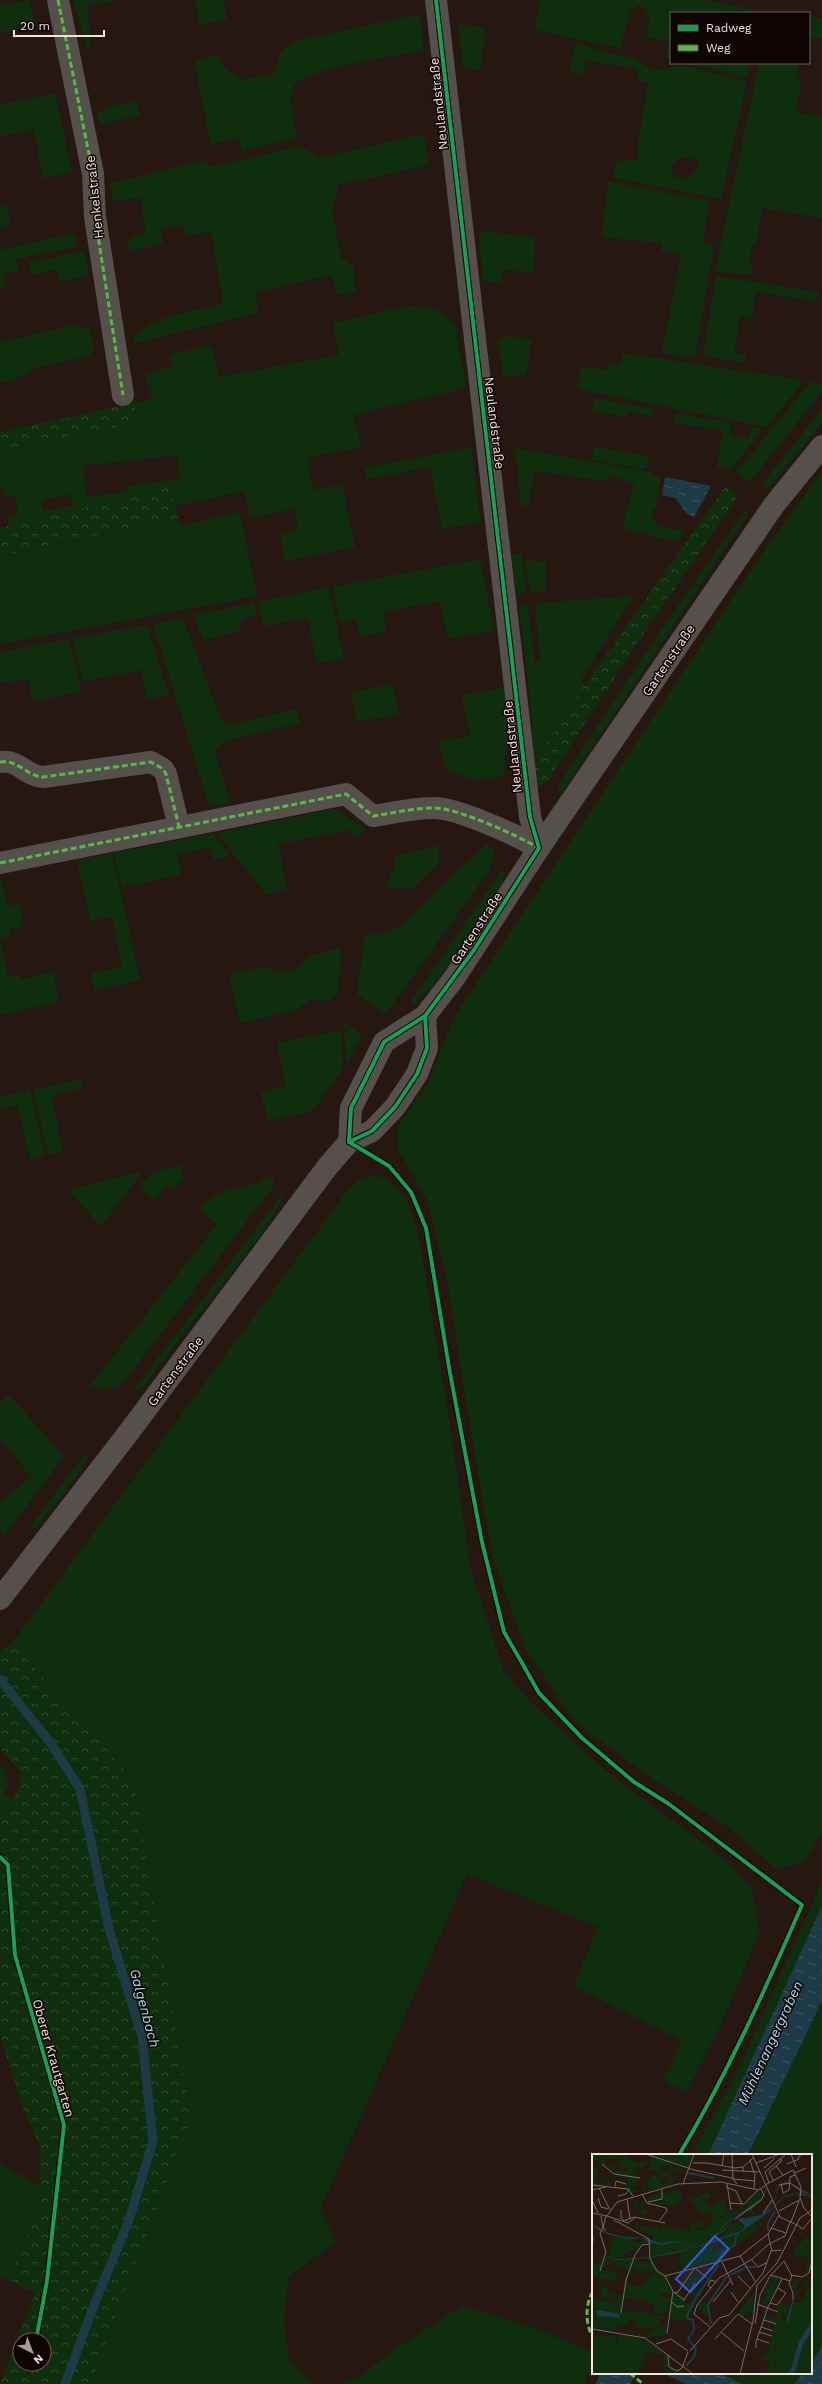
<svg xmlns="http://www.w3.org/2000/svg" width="822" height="2384" viewBox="0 0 822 2384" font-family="'Work Sans',sans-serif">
	<defs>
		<pattern id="forest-crowns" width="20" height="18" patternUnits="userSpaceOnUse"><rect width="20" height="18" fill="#0f2e0e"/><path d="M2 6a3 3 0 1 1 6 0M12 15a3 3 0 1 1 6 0" fill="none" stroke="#334c30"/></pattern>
		<pattern id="water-ripples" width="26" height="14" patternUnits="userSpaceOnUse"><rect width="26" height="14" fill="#1c3b47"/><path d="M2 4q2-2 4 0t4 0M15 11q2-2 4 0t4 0" fill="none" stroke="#3e5761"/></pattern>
	</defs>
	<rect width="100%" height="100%" fill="#261811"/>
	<g fill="#0f2e0e" fill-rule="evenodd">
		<path d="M30,0l6,25 -36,8v-28z"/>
		<path d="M73,0h49l-35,5 4,43h-4z"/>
		<path d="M195,0h36l-8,2 4,18 -28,5z"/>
		<path d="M540,0h165l56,11 -90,2v45l-5,-1 3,-15 -23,-5 4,-16 -7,-14 -5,-2 -8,6 -10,37 -85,-18z"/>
		<path d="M419,14l5,36c-23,5 -118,19 -129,34 -9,13 -1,37 2,51l-3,4 -52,12 -4,-13 -27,6 -17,-83 25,-6 6,14 19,11 32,-7 3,-20 13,-11z"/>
		<path d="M809,16l13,3v20l-13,-2z"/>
		<path d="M458,23l28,5 -6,42 -17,-2z"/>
		<path d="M576,42l29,11 30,5 18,13 27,-6 67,16 -26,118 -108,-21 3,-17 21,-1v-12l11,-65 -12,-2 2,-12 -52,-8 -2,13 -15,-3zM688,157l11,4 -3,11 -13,7 -8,-2 -6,-9 10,-10z"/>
		<path d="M690,63h60l-3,15z"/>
		<path d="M759,63h40l-2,14 5,1 -6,34 26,5v101l-60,-10 -6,36h-4l-3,19 4,2 -1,10 -37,-4z"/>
		<path d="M55,93l17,79 -29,7 -9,-49 -34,6v-31z"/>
		<path d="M137,100l3,15 -40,10 -4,-13 15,-4v-2z"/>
		<path d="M424,134l5,31 -90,20 -7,25 9,48 12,8 3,26 -19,3 -5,-20 -77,17 3,21 -123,30 -3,-5c24,-24 59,-26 91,-34l-12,-73 -26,5 -2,-11 -22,4 2,15 -33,7 -3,-10 5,-5 14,-2 -6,-36 -26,2 -5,-16 97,-24 3,7 92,-21 17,12z"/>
		<path d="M608,181l101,20 -6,42 11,2 -19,113 -33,-5 19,-99 -20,-3 1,-8 -60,-6z"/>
		<path d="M6,205l4,20 -10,3v-22z"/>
		<path d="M479,231l56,6 -1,35 -31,-2 -2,13 -18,-2z"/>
		<path d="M75,233l3,13 -62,13 3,12 -16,3 2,13 -5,1v-38z"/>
		<path d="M85,251l4,24 -29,7 -3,-13 -27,6 -2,-12z"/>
		<path d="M716,276l103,16 -2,9 -61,-9 -4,26 -12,-2 -6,37 12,2v8l-43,-7z"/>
		<path d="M409,306c20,2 39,3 47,23l10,59 -112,27 7,32 -54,11 6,32 29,-5 13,62 -70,14 -5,-27 18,-4 -4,-21 -46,9 1,-8 -5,-19 -68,15 -5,-19 -171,41 9,-2 -1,-9 10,-2 -3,-19 -10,1 -1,-9h-4v-38l137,-27 -3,-20 18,-4 -7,-24 29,-10 -4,-10 41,-10 8,32 120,-22 -6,-32zM177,455l3,24 -54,7 1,6 -41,5 -3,-31zM70,494l3,11 -29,6 -3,-11z"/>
		<path d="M79,324l2,5 8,-2 5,21 -5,8 -53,12 -22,12 -14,3v-41z"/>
		<path d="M511,336l21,4 -6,35 -23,1 -5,-37z"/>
		<path d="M622,353l154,23 24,4 2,3 -35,44 -189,-38 3,-23 26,4 2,-6 11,2z"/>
		<path d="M810,382l12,2v8l-72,89 -14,-8z"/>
		<path d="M594,398l60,11 -2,7 -24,-4 -1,5 -35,-6z"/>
		<path d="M822,409v14l-46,56 -7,8 -6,2 -1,-5z"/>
		<path d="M675,413l56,10 -1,12 19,3 2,-11 12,2 -32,40 -14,-2 6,-37 -49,-7z"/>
		<path d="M471,447l10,75 -39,7 -12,-62 -63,12 -2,-11z"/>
		<path d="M594,447l55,9 -3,13 -54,-9z"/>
		<path d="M515,448l136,24 10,8 -5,20 3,4 -6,6 -1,9 6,7 27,5 -9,11 -54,-14 12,-44 -25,-9 -4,6 -71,-10 -5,35 -8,-1z"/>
		<path d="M822,471v1361l-17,30 -29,7 -48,-42 -81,-52 -72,-53 -50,-74 -32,-90 -21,-119 -25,-159 -19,-79 -31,-53v-21l31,-44 26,-66 308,-463z"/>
		<path d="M746,509l3,3 -6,10 -180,268 -4,1 -2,-4 99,-150z"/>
		<path d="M240,512l17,84 -257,48v-88l178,-38 2,8z"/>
		<path d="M521,553l5,40 -9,1 -6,-39z"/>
		<path d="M480,559l14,71 -46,9 -8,-38 -57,11 3,19 -27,6 -3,-18 -16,4 -7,-36z"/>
		<path d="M525,560l22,2 -2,29 -15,1z"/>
		<path d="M328,587l16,71 -27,5 -10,-45 -43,8 -6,-24z"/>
		<path d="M633,596l-52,84 3,6 -53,80 1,-46 -13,-115 8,-1 8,58 5,-4 -5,-55z"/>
		<path d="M254,603l2,12 -10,3 -7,5 1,8 -37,9 -9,-25z"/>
		<path d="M183,618l38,101 5,6 71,-16 4,14 -76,18 -10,9 15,53 -19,3 -3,-3 -55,-179z"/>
		<path d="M147,625l22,70 -22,4 -6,-29 -58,12 -10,-44z"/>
		<path d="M68,639l14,52 -50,11 -4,-23 -28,4v-31z"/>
		<path d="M393,684l6,30 -42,8 -6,-30z"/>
		<path d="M504,688l5,32 -5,55 -29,6 -29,-12 -7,-28 31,-5 -8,-41z"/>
		<path d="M335,809l31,20 -11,8 -8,-7 -69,14 9,45 -21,6 -49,-62z"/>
		<path d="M212,833l18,23 -16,4 -4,-13 -32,7 3,20 -59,14 -8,-35z"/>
		<path d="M486,844l9,7 -5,18 -103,143h-5l-25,-18 8,-59h10l25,-9z"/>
		<path d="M439,845v18l-28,26 -26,-1 10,-22 -1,-7 2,-3z"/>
		<path d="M112,853l28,127 -46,10 -3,-16 31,-8 -10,-49 -22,4 -13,-61z"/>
		<path d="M503,868l2,5 -3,11c-26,39 -53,91 -90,121v-5z"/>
		<path d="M0,873l7,33 12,-2 5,22 -14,3 1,7 -11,2z"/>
		<path d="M0,940l8,37 11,-3 2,5 32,-7 6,30 -59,13z"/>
		<path d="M341,948l-3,45c-7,11 -18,8 -29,7l-12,10 -57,13 -11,-49 37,-8c18,12 30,7 42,-10z"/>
		<path d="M344,1021l18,15 -16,29z"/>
		<path d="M341,1030l2,38 -31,43 -44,10 -7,-29 25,-6 -9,-43z"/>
		<path d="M81,1079l2,9 -27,6 -4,6 11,51 -15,4 -15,-65z"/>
		<path d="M30,1090l15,67 -15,3 -13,-55 -17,4v-12z"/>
		<path d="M182,1165v14l-9,11 -6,-5 -12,16 -10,-9 -4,-7 11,-13z"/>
		<path d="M143,1171l-42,55 -33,-36z"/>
		<path d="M371,1175c5,2 11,2 15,4 21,9 27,40 33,59l29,175 22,154 33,102 26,32 82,74 116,86 24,26 9,44 -41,98 -33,64 -23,-13 19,-39 -109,-55 25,-59 -131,-53 -147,336 16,32 -48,35 -4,42 5,43 23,22h29l17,-6 37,-29 67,-43 76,23 55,24v12l-9,19h-494l101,-266 -58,-339 -121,-136 335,-452 11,-10z"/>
		<path d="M267,1176l6,2 2,6 -155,203 -14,3 -15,-5 126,-161 -18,-14c24,-31 48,-15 68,-34z"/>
		<path d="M283,1193l-2,9 -19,31 -120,155 -10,4z"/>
		<path d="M9,1395l55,61 -60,80 -4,-5v-29l31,-25 -31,-38v-36z"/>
		<path d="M89,1451c1,13 -42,63 -52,76l-9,3 50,-68z"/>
		<path d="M0,1762l9,23 -5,8 8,7 -12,17z"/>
		<path d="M822,1881v25l-114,249h-16l51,-96z"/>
		<path d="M822,2001v345l-11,19v-210h-63z"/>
		<path d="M0,2163l40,24v21l-33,72 -7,-3z"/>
		<path d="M719,2373h85l-10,11h-51z"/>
	</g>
	<g fill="url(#forest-crowns)" fill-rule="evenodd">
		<path d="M134,403l3,20 -137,27v-18z"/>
		<path d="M171,487l7,31 -178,38v-28z"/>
		<path d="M725,487c7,1 10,5 11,12l-100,146 -90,138 -11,4 -4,-21 53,-80z"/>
		<path d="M12,1643l121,136 58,339 -101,266h-90l35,-91 -28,-13 33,-72v-63l-17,-35 -23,-75v-218l19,-29 2,-16 -21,-24v-95l4,-5zM20,2340h24v24h-24z"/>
	</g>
	<g fill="url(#water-ripples)">
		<path d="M665,477l46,9 -17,31 -7,-3 -12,-16 -13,-3z"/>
		<path d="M822,1906v95l-74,154h-40z"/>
		<path d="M822,2346v38h-28l10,-11h7v-8z"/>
		<path d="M601,2373h36l-7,11h-35z"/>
		<path d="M663,2373h56l24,11h-58z"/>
	</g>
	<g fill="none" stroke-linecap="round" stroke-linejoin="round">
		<path stroke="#1c3b47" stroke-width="9" d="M0,1679l52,66 28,44 29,140 33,108 11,104 -24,79 -35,85 -29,79"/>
		<g stroke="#56504c" stroke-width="22">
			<path d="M58,0l35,174 2,43 28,178"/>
			<path d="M436,0l94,817 9,31"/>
			<path d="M0,762c18,-3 26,14 43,15l108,-15 12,7 3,5 13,53"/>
			<path d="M0,863l346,-69 27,22c20,-3 41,-8 60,-8 23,-1 85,28 106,40"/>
			<path d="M349,1142l2,-34 33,-66 41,-26 30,-39 84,-129 235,-343 48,-59"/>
			<path d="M0,1599l126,-163 202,-270 21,-24 23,-11 23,-24 22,-33 10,-26 -2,-32"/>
		</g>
		<g stroke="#58b947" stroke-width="3" stroke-dasharray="6 3" stroke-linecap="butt">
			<path d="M58,0l35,174 2,43 28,178"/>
			<path d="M0,762c18,-3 26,14 43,15l108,-15 12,7 3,5 13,53"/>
			<path d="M0,863l346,-69 27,22c20,-3 41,-8 60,-8 23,-1 85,28 106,40"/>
			<path d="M593,2292c-8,11 -8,33 0,45"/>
			<path d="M630,2373l13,11"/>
		</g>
		<g stroke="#0e0402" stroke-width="6">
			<g id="cycleway">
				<path d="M349,1142l40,24 22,26 15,36 24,145 32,169 22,90 18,31 17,30 43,45 52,44 35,22 133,101c-37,85 -75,170 -123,250"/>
				<path d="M349,1142l2,-34 33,-66 41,-26 49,-66 65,-102 -9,-31 -94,-817"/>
				<path d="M349,1142l23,-11 23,-24 22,-33 10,-26 -2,-32"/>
				<path d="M0,1857l8,8 7,90 49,170 -17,156 -11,59"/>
			</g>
		</g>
		<use href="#cycleway" stroke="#1a9f57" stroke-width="4"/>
	</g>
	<g text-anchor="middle" stroke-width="3" stroke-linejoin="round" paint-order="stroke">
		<g font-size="13" fill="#f6e2db" stroke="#0e0402">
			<text transform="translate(438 104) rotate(-96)" y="5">Neulandstraße</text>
			<text transform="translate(94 197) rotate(-96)" y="5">Henkelstraße</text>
			<text transform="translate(495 423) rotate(83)" y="5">Neulandstraße</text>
			<text transform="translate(668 660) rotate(-56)" y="5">Gartenstraße</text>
			<text transform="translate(512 747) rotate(-96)" y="5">Neulandstraße</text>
			<text transform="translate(476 928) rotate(-57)" y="5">Gartenstraße</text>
			<text transform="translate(175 1371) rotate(-53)" y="5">Gartenstraße</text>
			<text transform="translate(54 2058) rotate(74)" y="5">Oberer Krautgarten</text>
		</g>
		<g font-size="14" font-style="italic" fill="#abdcf2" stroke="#0e0402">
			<text transform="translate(145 2008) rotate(75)" y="5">Galgenbach</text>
			<text transform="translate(770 2043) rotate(-65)" y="5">Mühlenangergraben</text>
		</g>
	</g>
	<g transform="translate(592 2154)">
		<rect width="220" height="220" fill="#261811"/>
		<path d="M0,0l31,1 15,8 11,-2 -7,8 -5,-3 -2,6 -2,-2v7l4,3 -1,5 -6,2 7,4 -3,2 -15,-6 8,1 1,-3 -9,-2 1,-3 8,2 1,-4 -11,-1 -10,-14 8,3 -1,6 6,-2 2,6v-4l7,-3 -6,-2 -4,2v-5h-3h2v-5h-14l-2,5 4,3v3l9,5 -5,-1 -5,-5v-3h-6l-1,2 6,2 -6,-1 -1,2v-5l-5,-1 9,-2 -4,-4 -6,3zM61,0h40l-4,13zM60,2l18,6v3l16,7v2l-13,-6 1,3h-5l1,-4 -11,-3 2,5h5l-6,2v2l-1,4 2,8 9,-3 -2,-5 -8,2 2,-7 12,2 -6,2 6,2v3l4,2 -7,-2 2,3 -33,9 3,-9 3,3 -4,4 8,-1 -3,-6 5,-9 -2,-1 5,2 4,-2 -2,-4h-7zM0,11l2,3 3,-1 1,10 17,4h-6v3l6,1h-20l1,-3 9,2 1,-4 -9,-2v-3l-2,10 -3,-1 2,-5 -2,2v-12h5l-5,-1zM87,33l3,12 -6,7 -26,-4h13l1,-7 -2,4 -13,2 -1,-4 14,-5 8,2v-2l9,-2zM117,39l2,5 -9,1 1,4 8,-2 -3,4 3,3 4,-1 -1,-4 8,-2 -1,-7 1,5h6l-3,1 3,2 -5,2h3l-2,5h6l-5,2 1,3 -3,2 -10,4 -4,-7 -10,-1 -9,-13zM45,47l1,3 7,-3 3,3 -6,-1 3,8 12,3h-15l-2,-9h-5l5,3h-5v-4l-6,-1zM112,68l2,4 -16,5v-7zM144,68l9,4 -8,8 -19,5zM158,71l5,-1 1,6 -14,6 -1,-4zM219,79l-1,37 -7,5 6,-13 -3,-2 3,-5 -16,1 2,-7zM65,81l11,2 5,2 -4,4h-7l-11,-5zM124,82v4l-17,6 -31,9 27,-6 39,-13v9l-12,6 -5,11 -15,2 -37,11 -3,-1 3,4 1,-2 6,-3h4l-10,4 7,17 -11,-1 -2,4 12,2 -1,4 3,-12 1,-2 -1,3 5,3 1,-5 2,1 2,9h5l-5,1 1,3 8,-6 -1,-4h-3l1,-3 7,3 -6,-4 3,1v-6l3,5 5,-2 -7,9 -3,14 -5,9 -18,-1 1,-11h-8l7,2 -1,3h-22l6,3 -1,14 8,-1v-3l-7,-1 2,-8 5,1 -1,6h4l1,4 1,-3h3l-2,11 -16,1 -31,-7 -13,1 -13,-4 2,-28 22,4 3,-4 -18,-3 1,-5 -5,-2 4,-7 -2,-1v-5l-7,-1v-12l7,1 2,-6 -7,-2 12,3 -5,5 -2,10 3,-1 -1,-4 15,3v4l10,1 5,-6 2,4 8,-2 -9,-4 3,-11h14l1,2 -11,-1 -2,2 14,2 -1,-5 16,-3 -16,2v-14l17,2 9,-3 16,4zM126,86l6,4 -1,2 -10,5 -1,-8 -5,6 -1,-4zM88,99l1,17 -16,5 -10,-8 -2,-10zM52,116l11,2 -15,15 -13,-2 3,-11 12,1zM24,123l10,2 -3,16 -14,-2v-4l-8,-3 -1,-7h8l5,4zM32,144l18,2 12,5 -2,8 -15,-2 -1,3 -14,-4zM4,164l23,6v5l-8,-2 -3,3h-7l-7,-4zM38,164l6,2v7l14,2 -1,7 -30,-7 1,-5 7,1zM21,83h8l-4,21 -11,-1 1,-5 2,3zM51,89l-6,7h-9l3,1 -9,4 4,3 8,-2 -3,10 -15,-1 -1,-6 12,-1 -8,-1 3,-9 10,-1 5,3 -3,-3zM100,119l5,5v-4h3l-1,4 5,4 -1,2 -8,-3 8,6 -8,-4 -7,5 -5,-3 4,1 -2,-3 4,-2 3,2 -4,-4 5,-2 2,2zM179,122l9,3v3h-6l4,2 -5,7v4l-4,-3 4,4 -7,9 -6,-2 5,-2 -3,-1v-3l3,2 -1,-3h3l-3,-2 3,-6h-3l6,-2 -3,-2 2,-5 1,4 4,-2 -4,-3zM212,123v4l5,-3 -5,4 5,3 -3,3 -2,-2 -6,10 -3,-2 1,-3 1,3 7,-9 -1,-4 -2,-1 -4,2 6,1h-5l-4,10 -4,-11 2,-1 2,4 1,-6 3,1zM220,126v7l-20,35 -21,49 -6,3 17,-41 9,-17 3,-16 2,3 4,-1 -6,-8 7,7zM109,147l6,3 4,14 -3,-4 -2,2 -9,-10zM190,147l3,1 -4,11 1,13 -5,6 -4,21 -2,8 -10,-2 6,-7 7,-22v-4l-3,-1 -2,4 -1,-5 -5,3v-5l3,-1v2l8,3 2,-2 -12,-5 4,-3 -1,3 3,-2 2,4 1,-3 2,4 1,-8 4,-2 3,-8 -4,8 -3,-4zM154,149l2,3 -1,6 6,2 -6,-1 -4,4 -6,-4zM0,181l24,1v9l2,-9 25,3 25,17v11h-4v4l4,-3 3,2 12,-1 -5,5h-15l1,-19 -18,-3 -7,22 4,-16 -8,-2 -1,4 -4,-1 1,-4 -7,-1 -6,-1 6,7v6l-4,3 -15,-2 -2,-6 5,-2 3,1v-7l3,-2h-22z" fill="#0f2e0e" fill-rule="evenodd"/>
		<path d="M60,0l22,1 2,7zM167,37l4,5 -11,13 4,7 -3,1 1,-4 -3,-3v-2l-1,2 2,3 -4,-2 -8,4 5,-4 -7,1 -17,20 -28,12 -22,-2 2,-4 -20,-2 -20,-10 4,-3 2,4h17l4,3 4,-5 20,6 18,-1 6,-3 1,-4 17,-8v-3l21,-5 2,-2 -10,2 -1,-3 4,2 8,-3 -8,2zM165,63l-3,2 3,-1 6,7 -4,4 1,-5 -10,1 -7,5 -2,4 4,3v-2l12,-4 -17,12 -1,-5h-3l2,7 -12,7 -3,9 -3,-1 -3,2 5,-11 12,-6v-9l13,-10 10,-5 -10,4 -2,-3 4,-2 -3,-1zM29,83l11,2 2,3h9l2,-3 4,3 -28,8 -1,8h13l-3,13 -9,-6h10l1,-6 -17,-1 -13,7 4,-8 11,1zM220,133v34l-15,26 -6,22 -5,5h-16l22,-52zM65,135l-4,26 15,3h-6l-2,4 -1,-5 -6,1 1,10h-3l-2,8 1,-7 -14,-3 -1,-1 16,3 1,-12 -7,-3 8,1zM162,138l1,11 -2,10 -7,-2 2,-7 -5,2zM82,139l9,8 -11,14h-3zM193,149l5,2 -1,12 -3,4 1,-6 -5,-1 -1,5 6,5 -12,24 2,-16 5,-6 -5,-8zM4,155l24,4 -4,15 -15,2 -7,-4 2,-8 -4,-1v-5l2,2zM6,156l18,3v6h-5l7,2v2l-22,-6zM220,177v43h-18l9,-29zM0,197h22l-1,4 -2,-2 1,9 -4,-3 -5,2 2,6 4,1 10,1 5,-3v-6l-6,-7 13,2 -1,4 4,1v-4l9,2 -5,16h-46z" fill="#0f2e0e" fill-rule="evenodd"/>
		<path d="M195,27l25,14 -13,-3 -13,4h3l6,-2 5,-1 11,3 1,1 -16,-3 -7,3 -4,-1 -17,17 -30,21 -39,13 -22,6 -29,5 -32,2 -24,12 24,-13 -24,-4 28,4 29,-2 41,-8 27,-10 -2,-3 -7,2 -16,8 -16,-4 -12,3 -14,-2 -8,-5 -12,1 -20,-4 -13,-6 -5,-5 17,9 16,4 21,1 15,5 14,-2 17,4 22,-10 16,-15 33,-22 2,-9 2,-2 -3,8 -3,6 -10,8 2,8 10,-3 12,-15 3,-14zM198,28l11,9 -17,5 -19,18 10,-14 4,-14zM157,56l4,3 -1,4 -15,2 8,7 -4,5 -24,8 -1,-3 7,-4 13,-13 -15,13 -5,2 18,-16zM6,156l21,4v4l-22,-2 -1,-4zM220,167v10l-9,14 -7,24 -2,5h-8l5,-6 8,-27z" fill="#1c3b47" fill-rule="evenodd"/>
		<path fill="none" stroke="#1c3b47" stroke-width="2" d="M96,19l26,5M176,77v-8l7,-12M138,121l17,-8h9M195,169l6,-22M119,170l-3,-19 19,-29M94,212l8,-9 2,-8 -8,-10 6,-9 -1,-10 -5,-1 -1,-3 9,-18 21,-31 4,-14 14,-8 1,-10"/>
		<path fill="none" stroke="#796962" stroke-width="1" d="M54,0l48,16 38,8 5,6M140,0l1,25 22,2M160,0l28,63 17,8M199,0l5,13M189,4v4l-5,4 7,9M158,6l4,13M101,9h14l28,5 8,-1M164,9l24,-9M10,10l12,10 26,4M195,10l12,-5 -1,-2 4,-3M130,12l2,-12M172,14l11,-10M130,16l38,2M151,18v-5l10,-9M203,19l11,-5M182,27l-5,-9 7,-6M177,29l-4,-11 21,-18M91,30l11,-30M135,30l4,26M189,30l2,9 6,-3 1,-13 5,-2M0,31l36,4 5,7M173,31l28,-15 8,17 -1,11 4,10 8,9M187,31l11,-2 10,7M23,32l1,-5 10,3M134,33l10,4 6,13M7,34l11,22M162,35l1,-16M0,36l14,-3M50,40l5,9 19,5 1,3 -8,10M26,42l8,-2 3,-5M6,44l3,9 7,2M35,45l3,20M0,46l6,13M56,48l14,-3v-9M137,49l15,1 14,-14M29,56v8l3,3 10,-4 31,6M187,57l22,-12M0,59l15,3 10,-14 61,-18 43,-2 37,8 7,-4M171,59l9,-13M14,62l-3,12 3,2M15,62l21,7 7,-5M143,65l26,-19 3,-5 -3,-6M22,66l35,19 1,20 7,12 8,5 75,-20 28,-22 11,-19M199,68l8,-21M205,71l6,4 9,-11M179,74l15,5M176,80l4,17M0,100l1,-17M148,102l15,25M160,106l6,7 8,-4M130,108l11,23M103,114l12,10M8,117l6,-19 -6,-19 3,-5 -2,-12M179,121l19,6M199,121l11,2 7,-4 3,-12M73,122l8,15 -6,42M146,122l12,12M119,134l-3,-3 3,-5 5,2M139,138l7,10M81,139l5,-1 16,-23M83,139l9,7 11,-17M80,148l5,5 7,-1M121,148l17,-21M178,149l7,2 9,-12 -8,-5M165,150l21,8M29,159l5,-33 9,-25 7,-10 7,-1M172,166l12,4M163,170l5,-29 10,-19 14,-15 8,15 -3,7 4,10v7M118,173l-16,-13 3,-9 22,-27 32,-18 18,-16 16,-8 5,-14M169,173l12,4M0,175l53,9 48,36M167,178l13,4M130,179l22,18M123,185l23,-25 14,10M165,185l12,4M64,190l15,-5 17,12M164,194v-6l12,-35 14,-28M98,197l29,-33 10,-3 34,-42 8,-22 11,-1M76,201l1,12 8,4 5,-3 6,-16M148,220l13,-53 4,-36 20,-22 23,-45 12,-8"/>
		<path fill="#335dd8" fill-opacity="0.15" stroke="#335dd8" stroke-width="2" d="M123,82l14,13 -39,43 -14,-13z"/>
		<rect width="220" height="220" fill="none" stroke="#f6e2db" stroke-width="2"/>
	</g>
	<rect x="670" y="12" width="140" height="52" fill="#0e0402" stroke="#6b5d59"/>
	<rect x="678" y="25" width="20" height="6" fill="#1a9f57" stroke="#6b5d59"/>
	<text x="706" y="32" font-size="12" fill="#f6e2db">Radweg</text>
	<rect x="678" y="45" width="20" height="6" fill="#58b947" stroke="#6b5d59"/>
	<text x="706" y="52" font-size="12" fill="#f6e2db">Weg</text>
	<g transform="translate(32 2352) rotate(138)"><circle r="19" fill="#0e0402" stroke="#6b5d59"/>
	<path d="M0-3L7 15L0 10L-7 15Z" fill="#ad9b94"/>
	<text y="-6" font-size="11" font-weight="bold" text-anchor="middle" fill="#f6e2db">N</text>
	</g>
	<path d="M14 30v6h90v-6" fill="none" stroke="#f6e2db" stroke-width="2"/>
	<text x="20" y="30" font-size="12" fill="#f6e2db" stroke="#0e0402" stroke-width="3" paint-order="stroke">20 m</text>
</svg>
